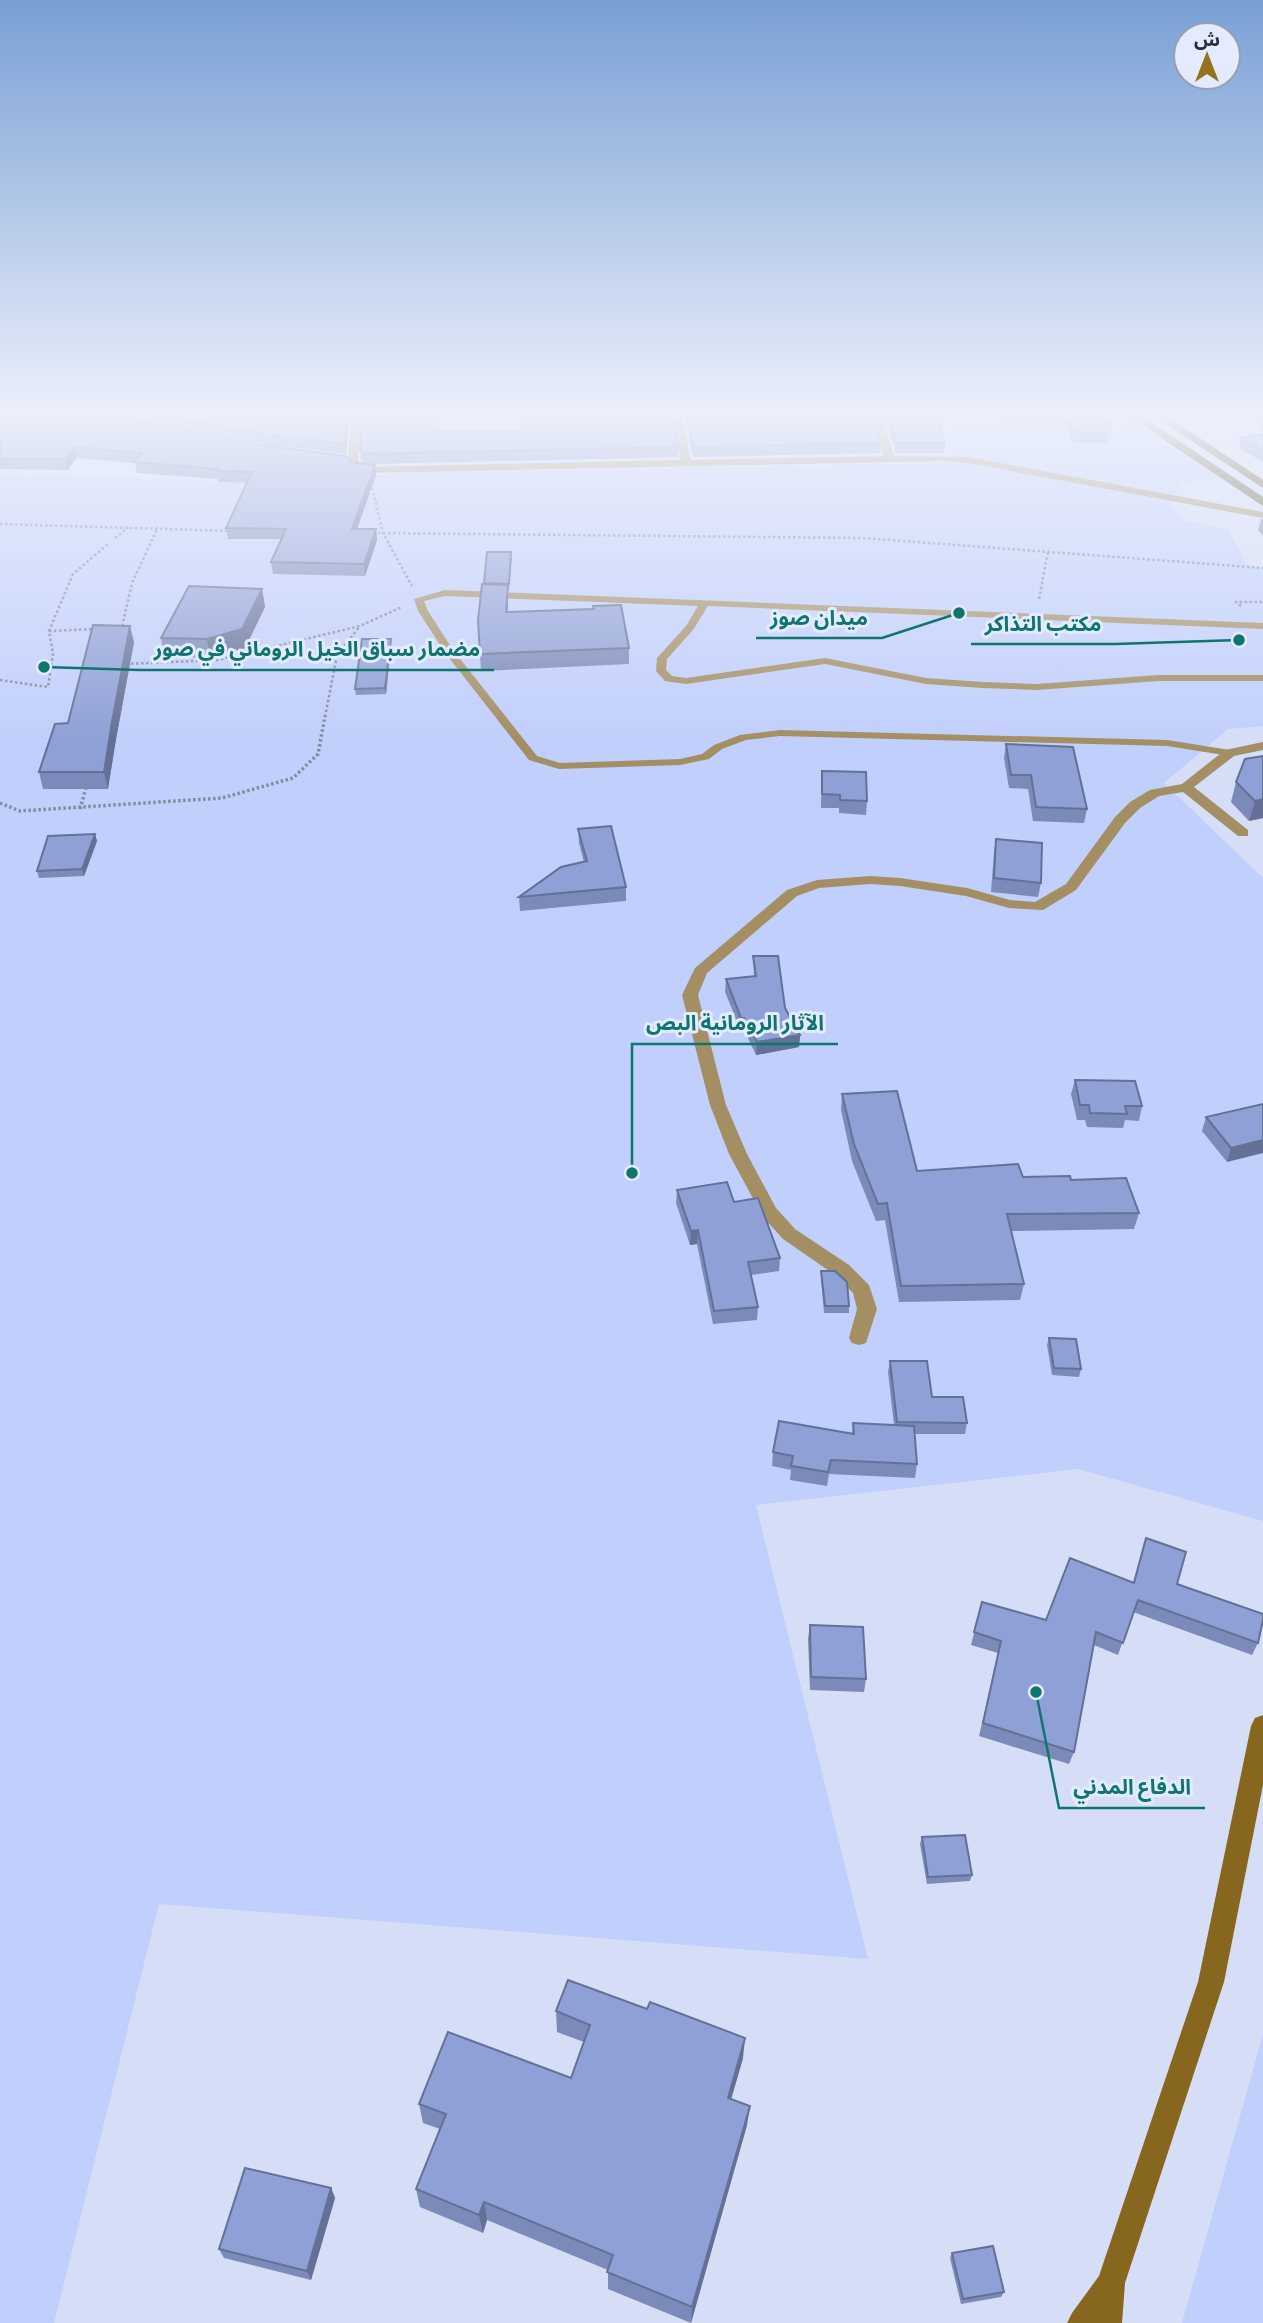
<svg xmlns="http://www.w3.org/2000/svg" width="1263" height="2323" viewBox="0 0 1263 2323" font-family="Commissioner,'Noto Sans Arabic',sans-serif">
	<rect width="100%" height="100%" fill="#d5def6"/>
	<g fill="#c1cffc">
		<path d="M952,413h167l104,65 -42,6 -9,18 9,18 47,9 20,38 15,1v158l-35,3 -64,54 99,95v643l-185,-52 -322,36 112,454 -709,-55 -105,419h-54v-1849l262,9 108,-9 568,-11 15,-4 -9,-38z"/>
		<path d="M1263,2034v289h-81z"/>
	</g>
	<g fill="none" stroke-linecap="round" stroke-linejoin="round">
		<g stroke="#858b9c" stroke-width="2.5" stroke-dasharray="2.5 2.5" stroke-linecap="butt">
			<path d="M372,488l11,45 29,53"/>
			<path d="M0,524l231,7"/>
			<path d="M373,533l490,5 400,30"/>
			<path d="M115,538l14,-11"/>
			<path d="M1039,599l9,-47"/>
			<path d="M1241,606l-5,-4h27"/>
			<path d="M49,631l47,-2"/>
			<path d="M121,631l11,-48 26,-56"/>
			<path d="M126,664l92,-4 142,-34 42,-19"/>
			<path d="M0,680l48,7 5,-33 -4,-23 24,-57 35,-30"/>
			<path d="M325,717l12,-62 23,-29"/>
		</g>
		<g stroke="#858b9c" stroke-width="3.5" stroke-dasharray="2.5 2.5" stroke-linecap="butt">
			<path d="M0,803l20,8 202,-13 71,-20 25,-24 7,-38"/>
			<path d="M80,809l6,-21"/>
		</g>
		<path fill="#a48f64" fill-rule="evenodd" d="M445,590l818,33v6l-555,-23 -15,24 -26,29 -1,11 6,6 14,2 139,-20 101,20 57,4 54,2 121,-9h105v6h-105l-121,9 -54,-2 -57,-4 -101,-20 -139,20 -21,-3 -9,-10 1,-13 29,-32 12,-20 -253,-10 -21,5 4,10 25,39 84,106 23,7 120,-4 22,-5 12,-9 26,-10 40,-5 387,10 63,10 5,3 -5,3 -63,-10 -387,-10 -34,4 -24,9 -13,10 -29,6 -121,4 -30,-9 -83,-106 -28,-43 -4,-12z"/>
		<g fill="#a48f64" fill-rule="evenodd">
			<path d="M352,413h10l-4,48 6,6 317,-7 -10,-47h10l10,47 193,-4 -14,-43h10l14,43 74,1 295,55v6l-295,-55 -24,-2 -580,12 -11,-3 -5,-9z"/>
			<path d="M1263,742v8l-29,6 -40,31 54,43v6h-10l-55,-44 -24,4 -19,12 -15,15 -49,67 -33,20 -34,-2 -43,-12 -66,-10 -30,-2 -51,4 -22,8 -90,77 -9,22 28,110 21,49 29,54 19,21 54,36 20,20 8,24 -11,34 -7,2 -7,-2 -3,-5 8,-29 -4,-16 -18,-18 -52,-36 -20,-22 -34,-63 -19,-49 -28,-110 13,-27 92,-78 30,-10 53,-4 30,2 67,10 43,12 25,2 31,-18 49,-67 15,-15 20,-12 32,-6 43,-34z"/>
		</g>
		<path fill="#87671e" fill-rule="evenodd" d="M1263,1715v70l-39,197 -99,301 -3,40h-55l5,-10 27,-37 99,-294 53,-256 4,-8z"/>
		<g fill="#58441a" fill-rule="evenodd">
			<path d="M1124,413h13l126,84v9z"/>
			<path d="M1149,413h13l101,67v8z"/>
		</g>
	</g>
	<g fill="#7b8ab8">
		<path d="M0,413h349l-3,41 -83,-10 -112,-21 -151,2z"/>
		<path d="M441,413l-2,18 239,16v10l-307,7 5,11 -19,54h19l1,11 -12,36 -92,-2 -2,-12 10,-23h-53l-2,-11 21,-45 -28,-1 -1,-3 -81,-6 -2,-10 -59,-5 -8,12 -68,-1v-43l364,37 -3,-3 -1,-11z"/>
		<path d="M684,413h188l9,30 -1,10 -187,4z"/>
		<path d="M883,413h54l8,30 -1,10h-48z"/>
		<path d="M1002,413h106l5,9 -2,10h-2l-2,11h-34l-7,-17h-60z"/>
		<path d="M1252,413h11v18z"/>
		<path d="M1263,434v28l-24,-14 2,-10z"/>
		<path d="M1261,519h2v17l-5,-6z"/>
		<path d="M487,552l25,6 -3,32h-1v22l121,36v16l-148,7 -3,-51 6,-36z"/>
		<path d="M262,589l3,18 -20,41 -35,10 -46,-2 -3,-18z"/>
		<path d="M134,642l-18,97 -8,50h-65l-4,-17 29,-49z"/>
		<path d="M391,645l-5,49 -30,1 -1,-6z"/>
		<path d="M1006,744l81,65 -3,14 -51,-2 -5,-32 -19,-1 -5,-30z"/>
		<path d="M1263,756v62l-14,3 -18,-19 5,-20z"/>
		<path d="M822,771l45,30 -1,14 -27,-2v-5h-18z"/>
		<path d="M578,829l48,58v14l-106,10 -1,-14 65,-35 -5,-19z"/>
		<path d="M95,834l2,7 -13,35 -45,2 -2,-7z"/>
		<path d="M996,839l45,44 -3,14 -47,-5 3,-40z"/>
		<path d="M753,956l32,52 15,27 -1,12 -43,8 -12,-25 -3,1 -16,-39 1,-13 28,-3z"/>
		<path d="M1075,1080l67,26 -3,15 -14,-1 -2,8 -36,-1 -2,-7h-8l-6,-26z"/>
		<path d="M842,1094l75,77 154,9 68,33 -5,16 -123,2 13,53 -4,16 -121,2 -14,-82 -9,1 -24,-60 -11,-51z"/>
		<path d="M1263,1104l-36,58 -25,-31 4,-14z"/>
		<path d="M677,1190l57,12 46,56 -1,13 -28,4 7,32 -1,13 -44,4 -16,-80 -7,1 -14,-42z"/>
		<path d="M821,1271l28,35v7h-25l-3,-35z"/>
		<path d="M1049,1338l32,31 -2,8 -27,-2 -5,-30z"/>
		<path d="M890,1361l42,36 35,26 -2,11h-50l2,30 -2,14 -86,-4 -2,12 -37,-6 1,-10 -19,-4 1,-14 79,-18 1,-11 41,2 -6,-53z"/>
		<path d="M1146,1538l31,46 81,59 -6,12 -119,-43 -15,43 -24,-10 -20,107 -5,12 -90,-28 19,-83 -27,-8 11,-43 64,18 87,-37z"/>
		<path d="M810,1625l56,54 -2,13 -54,-2 -2,-51z"/>
		<path d="M922,1837l50,38 -2,6 -43,3 -7,-40z"/>
		<path d="M556,2011l187,47 -12,41 16,26 -56,198 -83,-34v-19l-121,-50 -4,13 -63,-26 -4,-18 24,-60 -17,-6 -4,-19 152,-26 13,-36 -27,-10z"/>
		<path d="M331,2188l4,10 -24,82 -87,-22 -5,-9z"/>
		<path d="M952,2253l52,39 -3,5 -40,7 -11,-46z"/>
	</g>
	<g fill="#647096">
		<path d="M347,413h2l-3,41 -2,-10z"/>
		<path d="M439,413h2l-3,29 -1,-11z"/>
		<path d="M74,447l2,11 -8,12 -2,-11z"/>
		<path d="M375,465l1,10 -23,65 -1,-11z"/>
		<path d="M376,529l1,11 -12,36 -1,-12z"/>
		<path d="M508,585v16l-2,28v-17z"/>
		<path d="M262,589l3,18 -20,41 -35,10 -3,-19z"/>
		<path d="M130,626l4,16 -18,97 -8,50 -4,-17 8,-50z"/>
		<path d="M391,639v6l-5,49 -1,-6z"/>
		<path d="M1263,799v19l-14,3 6,-20z"/>
		<path d="M95,834l2,7 -13,35 -2,-7z"/>
		<path d="M741,1018h3v12l-3,1z"/>
		<path d="M800,1035l-1,12 -43,8 1,-13z"/>
		<path d="M1263,1140v13l-36,9 4,-14z"/>
		<path d="M698,1230l-1,14 -7,1 1,-14z"/>
		<path d="M745,2038l-2,20 -17,59 2,-19z"/>
		<path d="M750,2106l-3,19 -56,198 1,-16z"/>
		<path d="M331,2188l4,10 -24,82 -4,-9z"/>
		<path d="M484,2202l3,18 -4,13 -4,-18z"/>
	</g>
	<g fill="#8fa0d6" stroke="#647096" stroke-width="2">
		<path d="M0,413h122l-122,2z"/>
		<path d="M151,413h196l-3,31 -82,-10z"/>
		<path d="M363,413h76l-2,18h83v-18h151l7,34 -314,7 -4,-5z"/>
		<path d="M686,413h186l9,30 -188,4z"/>
		<path d="M887,413h50l8,30h-48z"/>
		<path d="M1007,413h101l5,9h-9l5,11h-34l-8,-17h-59z"/>
		<path d="M149,424l112,21 85,11 5,6 24,3 -23,64h24l-12,35 -93,-2 15,-33 -60,-1 26,-56 -35,-1 2,-2 -84,-7 7,-9 -68,-6 -8,12h-66v-33z"/>
		<path d="M1263,434v17l-22,-13z"/>
		<path d="M487,552h24l-2,32 -25,-1z"/>
		<path d="M482,584l26,1 -2,27 88,-3 -1,-3 28,-1 8,43 -149,6 -2,-34z"/>
		<path d="M189,586l73,3 -20,40 -35,10 -46,-1z"/>
		<path d="M93,625l37,1 -18,96 -8,50h-65l16,-48 13,-1z"/>
		<path d="M362,639h29l-6,49 -30,1z"/>
		<path d="M1006,744l67,3 14,62 -51,-2 -5,-32h-20z"/>
		<path d="M1263,756v43l-8,2 -19,-19 9,-23z"/>
		<path d="M822,771l44,1 1,29 -27,-1v-5l-18,-1z"/>
		<path d="M611,826l15,61 -107,10 42,-30 26,-6 -9,-32z"/>
		<path d="M95,834l-13,35 -45,2 11,-35z"/>
		<path d="M996,839l46,4 -1,40 -47,-5z"/>
		<path d="M753,956h25l7,52 15,27 -43,7 -13,-24h-3l-15,-39 30,-3z"/>
		<path d="M1075,1080l60,1 7,25h-17l2,8 -37,-1 -1,-8h-9z"/>
		<path d="M897,1091l20,80 101,-7 5,13 47,-1 1,4 55,-2 13,35 -132,1 17,70 -123,2 -14,-83 -9,1 -24,-60 -12,-50z"/>
		<path d="M1263,1104v36l-32,8 -25,-31z"/>
		<path d="M727,1182l7,20 24,-4 22,60 -32,4 10,45 -44,4 -16,-81 -7,1 -14,-41z"/>
		<path d="M821,1271h14l12,11 2,24h-24z"/>
		<path d="M1049,1338l27,1 5,30 -27,-1z"/>
		<path d="M890,1361h37l5,36h31l4,26 -70,-1z"/>
		<path d="M779,1421l75,13 -1,-11 61,3 3,38 -86,-4 -3,12 -37,-6 2,-10 -20,-4z"/>
		<path d="M1146,1538l40,14 -9,32 86,30v6l-5,23 -120,-43 -15,43 -27,-11 -22,120 -91,-29 18,-82 -27,-9 8,-30 64,18 24,-62 64,25z"/>
		<path d="M810,1625l53,2 3,52 -55,-2z"/>
		<path d="M965,1835l7,40 -44,2 -6,-40z"/>
		<path d="M568,1980l79,29 3,-7 95,36 -17,60 22,8 -58,201 -85,-35 6,-17 -129,-53 -5,13 -63,-26 30,-75 -27,-10 29,-72 123,46 19,-53 -34,-14z"/>
		<path d="M245,2168l86,20 -24,83 -88,-22z"/>
		<path d="M993,2246l11,46 -41,7 -11,-46z"/>
	</g>
	<linearGradient id="sky" x2="0" y2="1"><stop stop-color="#79a0d5"/><stop offset="0.56" stop-color="#ecf0fb"/><stop offset="1" stop-color="#ecf0fb" stop-opacity="0"/></linearGradient>
	<rect width="1263" height="739" fill="url(#sky)"/>
	<path fill="none" stroke="#0f766e" stroke-width="2.5" d="M959 613L882 638H756M1239 640L1115 644H971M44 667L139 670H494M632 1173L632 1044H838M1036 1692L1059 1808H1205"/>
	<g fill="#0f766e" stroke="#e4ebff" stroke-width="2.5">
		<circle cx="959" cy="613" r="7"/>
		<circle cx="1239" cy="640" r="7"/>
		<circle cx="44" cy="667" r="7"/>
		<circle cx="632" cy="1173" r="7"/>
		<circle cx="1036" cy="1692" r="7"/>
	</g>
	<g font-size="21" text-anchor="middle" font-weight="bold" fill="#0f766e" stroke="#e4ebff" stroke-width="6" stroke-linejoin="round" paint-order="stroke">
		<text x="819" y="625">ميدان صوز</text>
		<text x="1043" y="631">مكتب التذاكر</text>
		<text x="317" y="656">مضمار سباق الخيل الروماني في صور</text>
		<text x="735" y="1030">الآثار الرومانية البص</text>
		<text x="1132" y="1794">الدفاع المدني</text>
	</g>
	<g transform="translate(1207 56)"><circle r="33" fill="#e4ebff" stroke="#9a9faf" stroke-width="2"/>
	<path d="M0-5L12 26L0 18L-12 26Z" fill="#96721c"/>
	<text y="-10" font-size="19" font-weight="bold" text-anchor="middle" fill="#2a2d36">ش</text>
	</g>
</svg>
